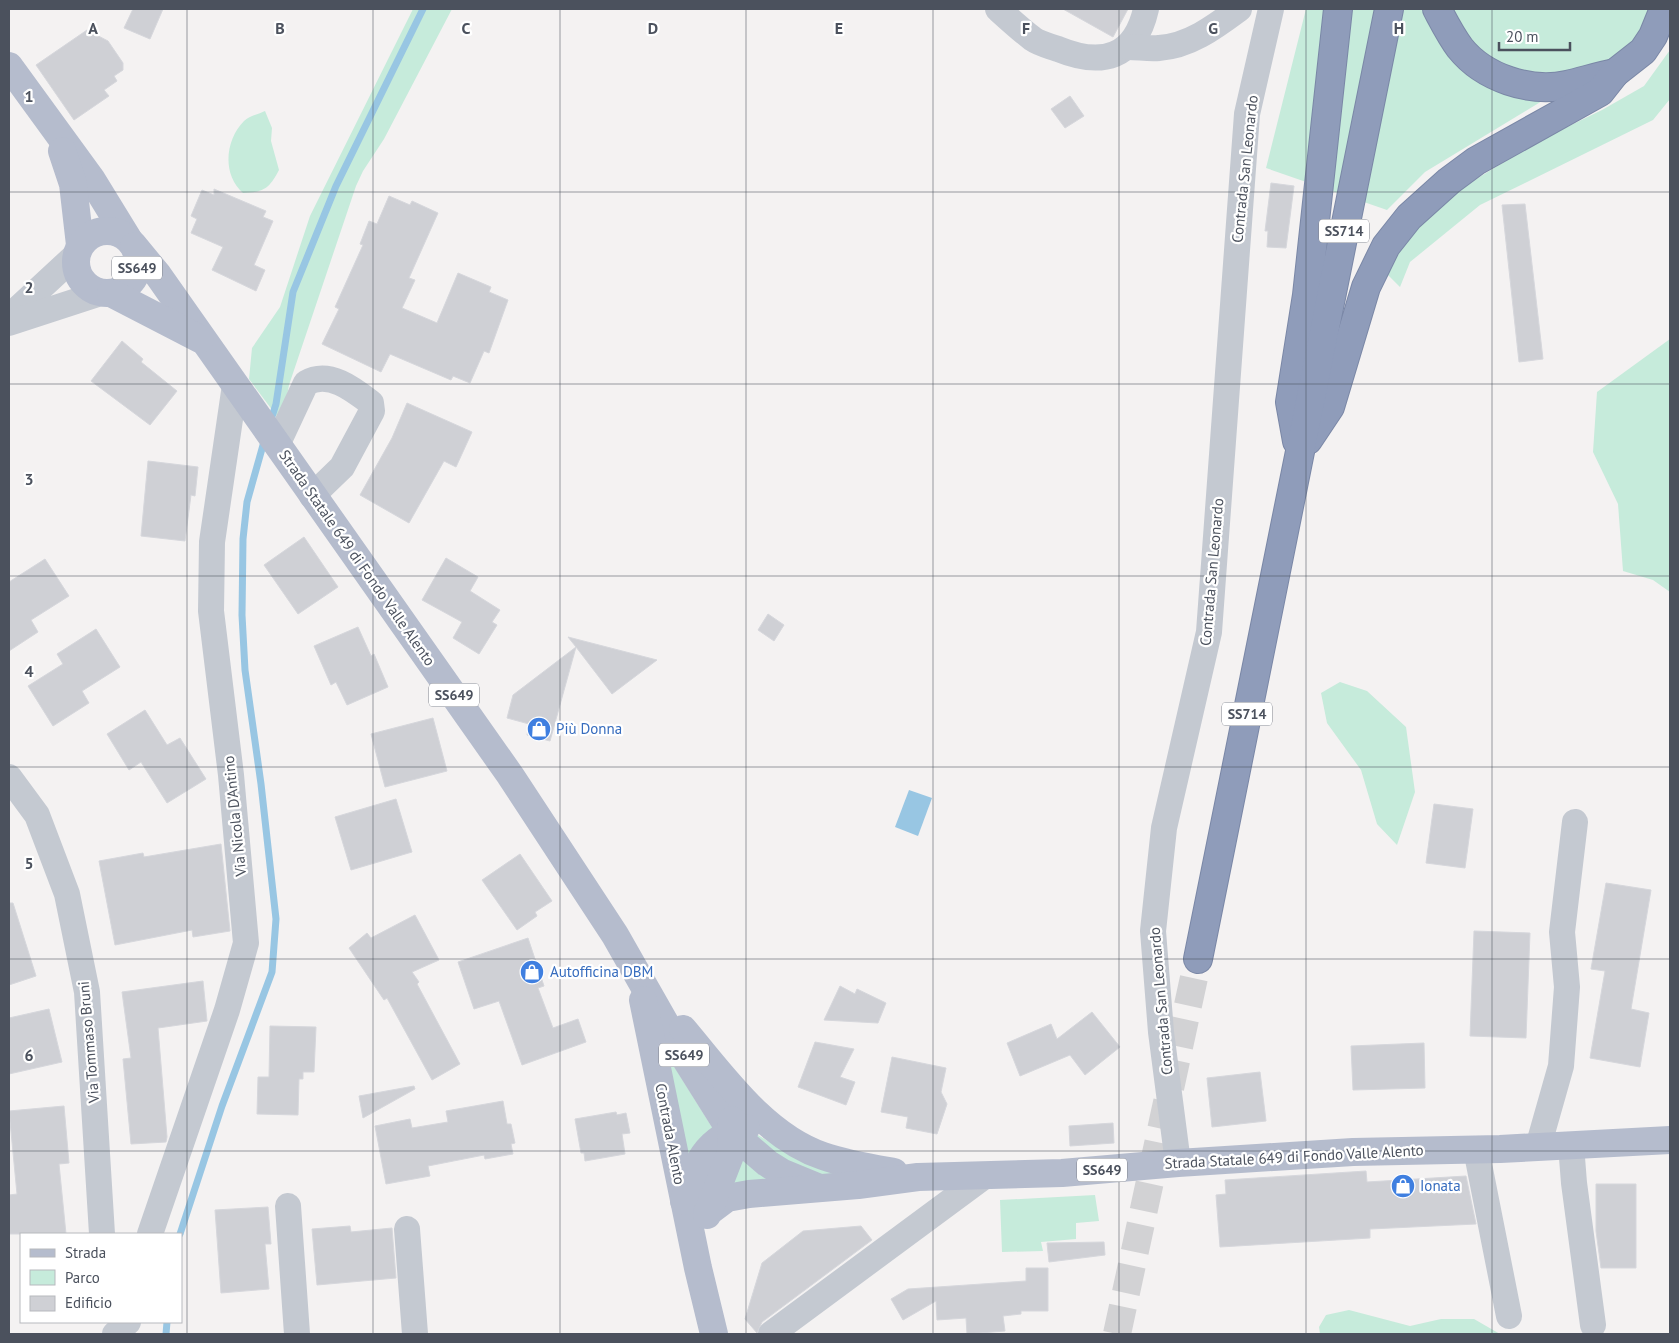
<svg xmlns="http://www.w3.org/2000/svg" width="1679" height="1343" viewBox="0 0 1679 1343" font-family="'PT Sans',sans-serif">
	<rect width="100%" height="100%" fill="#f4f2f2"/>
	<g fill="#c6ebdb">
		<path d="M413,9h39l-68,130 -21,32 -7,15 -67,199 -7,38 -33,-44 3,-31 28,-41 30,-91z"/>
		<path d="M1306,9h343l-9,23 -9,15 -206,125 -38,38 -121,-42z"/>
		<path d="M1670,50v49l-17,21 -173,85 -70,57 -10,25 -15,-15 9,-22 63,-59 79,-49 66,-32 42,-24z"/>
		<path d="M265,111l7,17 -1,13 8,29c-10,19 -15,22 -36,23 -21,-18 -18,-53 1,-72 5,-5 15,-7 21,-10z"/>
		<path d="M1670,339v253l-17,-12 -30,-9 -5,-67 -25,-52 4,-60z"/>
		<path d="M1340,682l27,9 39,36 9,65 -18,53 -20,-21 -16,-54 -34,-47 -6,-30z"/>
		<path d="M669,1062l3,1 43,69 -33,42z"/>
		<path d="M747,1133l11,2 38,23 42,15c-32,14 -66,-23 -91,-40z"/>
		<path d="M741,1154l35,25 -42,9 -1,-14z"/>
		<path d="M1095,1195l4,26 -23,2v16l-35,3 2,9 -41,1 -2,-52z"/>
		<path d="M1349,1310l61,16 31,-7h33l26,15h-180l-1,-7 7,-12z"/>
	</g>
	<path fill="#98c6e3" d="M909,790l23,8 -14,38 -23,-9z"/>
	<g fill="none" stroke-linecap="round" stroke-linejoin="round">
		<g stroke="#98c6e3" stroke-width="7">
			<path d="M270,423l6,-19 17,-112 43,-106 87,-177"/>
			<path d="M180,1234l42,-128 50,-134 4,-53 -15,-135 -16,-114 -3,-55 1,-76 4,-37 18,-64"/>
			<path d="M166,1334l1,-12"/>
		</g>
	</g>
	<g fill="#cfd0d5" stroke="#d6d7dc">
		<path d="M133,9h30l-13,30 -26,-11z"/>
		<path d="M1063,9h65l-15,28z"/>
		<path d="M87,30l21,11 15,22v7l-9,6 3,5 -13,9 5,6 -35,24 -38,-55z"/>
		<path d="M1070,96l14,20 -19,12 -14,-19z"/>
		<path d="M1271,183l23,3 -8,62 -19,-1 1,-16h-3z"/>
		<path d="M214,189l52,22 -3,6 10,4 -19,44 11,5 -9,21 -44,-21 11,-23 -32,-14 6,-14 -6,-3 11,-26 12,5z"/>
		<path d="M389,196l21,9 2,-4 26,12 -29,65 6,2 -13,28 35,15 21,-50 33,14 -2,5 19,8 -19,53 -5,-2 -14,32 -17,-7 -2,4 -61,-26 -9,18 -59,-28 17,-35 -4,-2 28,-62 -3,-1 9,-23 8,3z"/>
		<path d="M1525,204l18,155 -24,3 -17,-157z"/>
		<path d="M122,341l21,18 -2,3 36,29 -27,34 -59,-44z"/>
		<path d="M407,403l65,29 -16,35 -12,-6 -35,62 -49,-28 32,-57z"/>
		<path d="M148,461l50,6 -3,29 -4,-1 -6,46 -44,-5z"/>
		<path d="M304,537l34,50 -40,27 -34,-49z"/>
		<path d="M446,558l32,19 -8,14 30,19 -8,12 5,3 -18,29 -26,-16 9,-16 -40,-22z"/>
		<path d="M45,559l24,37 -38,24 7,12 -29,19v-69z"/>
		<path d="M768,614l16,11 -10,16 -16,-11z"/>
		<path d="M358,627l13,29 3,-2 14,33 -41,18 -11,-23 -5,3 -17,-39z"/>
		<path d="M96,629l24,38 -38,24 7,12 -36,23 -25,-40 35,-22 -6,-10z"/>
		<path d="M568,637l89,23 -45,34 -36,-47 -26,94 -23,-6 2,-11 -22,-6 6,-23 63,-48z"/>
		<path d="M145,710l22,35 13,-7 26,41 -39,24 -26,-41 -12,8 -22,-36z"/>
		<path d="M433,718l14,53 -62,16 -14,-53z"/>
		<path d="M396,799l16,53 -61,18 -16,-53z"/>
		<path d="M1434,804l39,5 -8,59 -39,-5z"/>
		<path d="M221,844l9,87 -37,6 -1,-7 -77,15 -16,-84 44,-8 1,4z"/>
		<path d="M520,854l32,47 -17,11 2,4 -20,14 -35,-50z"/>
		<path d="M1606,883l45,7 -20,119 18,4 -9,54 -50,-9 15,-87 -14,-2z"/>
		<path d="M9,903h4l23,73 -27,9z"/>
		<path d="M415,915l24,45 -27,12 7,10 -2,2 43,80 -28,16 -45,-82 -3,2 -35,-52 18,-15 4,5z"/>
		<path d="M1474,931l56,2 -4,105 -56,-2z"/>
		<path d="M528,938l16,48 -6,2 15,40 25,-9 8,23 -64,23 -23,-64 -25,8 -16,-47z"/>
		<path d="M203,981l4,40 -49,7 9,109 -1,5 -35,2 -8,-85 8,-1 -9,-66z"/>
		<path d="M840,986l15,8 2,-5 29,14 -8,20 -54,-3z"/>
		<path d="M49,1009l13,53 -53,12v-56z"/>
		<path d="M1092,1012l28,35 -35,28 -15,-20 -50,21 -13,-33 44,-19 6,15z"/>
		<path d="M270,1026l46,1 -2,45h-11v7h-4l-1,36 -41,-1 1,-37h11z"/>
		<path d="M815,1042l39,7 -14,28 15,5 -9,23 -48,-18z"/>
		<path d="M1424,1043l1,45 -72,2 -2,-44z"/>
		<path d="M892,1057l54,11 -5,24 6,12 -10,30 -31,-6 2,-11 -27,-5z"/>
		<path d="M1260,1072l6,49 -54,6 -5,-49z"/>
		<path d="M414,1086l1,3 -52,29 -4,-22z"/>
		<path d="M503,1101l4,23h4l4,19 -4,1 2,10 -28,5 -1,-4 -56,11 2,10 -44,8 -11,-58 35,-7 2,9 36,-6 -2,-11z"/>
		<path d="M64,1106l5,57 -10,1 7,70h-57v-39l8,-1 -8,-83z"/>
		<path d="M616,1112l1,3 9,-2 4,20 -8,1 3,20 -40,7 -1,-8h-3l-6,-34z"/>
		<path d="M1113,1123l1,20 -44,3 -1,-20z"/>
		<path d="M1366,1171l1,11 99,-6 10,48 -106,5v9l-150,9 -4,-52 10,-1 -1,-14z"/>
		<path d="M1596,1184h40v84h-35l-5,-37z"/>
		<path d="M268,1207l3,37h-6l4,45 -48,4 -6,-83z"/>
		<path d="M350,1226l1,6 41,-4 4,50 -79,7 -5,-56z"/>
		<path d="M861,1226l11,14 -110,82 -5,11 -12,-14 17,-56 41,-32z"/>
		<path d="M1104,1242l1,13 -56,7 -2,-19z"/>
		<path d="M1026,1268h22v43h-27v3l-18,2 2,15 -38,3 -1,-16 -29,2 -1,-19 -33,19 -12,-21 17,-10 118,-8z"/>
	</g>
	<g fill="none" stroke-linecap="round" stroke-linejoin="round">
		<path stroke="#d2d2d4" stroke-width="28" stroke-dasharray="28 14" stroke-linecap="butt" d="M1117,1334l81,-375"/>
		<g stroke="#7a87a6" stroke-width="30">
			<g id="highway">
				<path d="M1437,9c7,13 14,27 23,39 24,30 70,45 107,37 17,-4 32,-9 48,-12"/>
				<path d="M1308,440l22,-33 36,-120 20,-41 23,-29 40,-36 27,-20 124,-69 15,-19 28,-22 10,-15 11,-27"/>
				<path d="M1297,441l-7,-39 17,-107 31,-286"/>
				<path d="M1198,959l191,-950"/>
			</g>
		</g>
		<g stroke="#c4c9d1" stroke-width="26">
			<path d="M998,9c11,10 23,21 35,30 7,5 17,7 25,10 44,18 77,9 88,-40"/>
			<path d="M1128,47c10,0 21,2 31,1 31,-2 57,-22 80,-39"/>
			<path d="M9,317l67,-62"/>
			<path d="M9,323l92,-30"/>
			<path d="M277,445l29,-62c23,-13 47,6 65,20l1,8 -30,56 -30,29"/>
			<path d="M9,777l28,38 30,79 20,98 15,242"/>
			<path d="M1571,1145l3,38 19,142"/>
			<path d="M1538,1147l23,-81 6,-79 -5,-55 13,-110"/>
			<path d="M1476,1149l33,167"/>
			<path d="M1178,1163l-17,-131 -8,-101 11,-103 45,-196 38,-518 24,-105"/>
			<path d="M288,1206l9,128"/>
			<path d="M407,1229l8,105"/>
			<path d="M150,1234l77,-224 19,-67 -15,-168 -20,-164 1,-69 23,-157"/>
			<path d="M115,1334l13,-12"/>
			<path d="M771,1334l215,-159"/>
		</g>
		<g stroke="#b5bccd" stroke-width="28">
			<path d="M9,66l83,114 35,57"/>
			<path d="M62,151l11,33 7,61"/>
			<circle cx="107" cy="262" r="31"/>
			<path d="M134,246l24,29 352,500 105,160 70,123 47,75 35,30 16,10 34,14"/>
			<path d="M111,293l89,46"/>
			<path d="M643,1000l55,268 16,66"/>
			<path d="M683,1029c39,46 81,107 140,127 23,8 48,12 71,16"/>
			<path d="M684,1201c11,-35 22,-64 62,-73"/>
			<path d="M707,1213l20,-15 22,-4 109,-9 60,-8 144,-4 116,-10 175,-11 147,-3 170,-9"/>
			<path d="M707,1215l24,-62 1,-33"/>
		</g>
		<use href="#highway" stroke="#8f9cba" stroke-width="28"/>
	</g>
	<path fill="none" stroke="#4b515d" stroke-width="1" stroke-opacity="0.55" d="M187,9v1325M373,9v1325M560,9v1325M746,9v1325M933,9v1325M1119,9v1325M1306,9v1325M1492,9v1325M9,192h1661M9,384h1661M9,576h1661M9,767h1661M9,959h1661M9,1151h1661"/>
	<defs>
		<g id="shop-disc" transform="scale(1.25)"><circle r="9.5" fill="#3f7fe0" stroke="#fff"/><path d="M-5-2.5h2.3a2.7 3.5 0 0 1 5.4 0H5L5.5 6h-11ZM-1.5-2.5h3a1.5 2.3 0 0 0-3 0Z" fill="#fff"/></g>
	</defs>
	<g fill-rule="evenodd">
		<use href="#shop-disc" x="539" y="729"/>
		<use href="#shop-disc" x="532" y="972"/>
		<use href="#shop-disc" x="1403" y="1186"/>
	</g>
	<g text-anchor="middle" stroke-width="4.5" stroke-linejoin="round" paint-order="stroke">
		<g fill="#fff" stroke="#81858e" stroke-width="1">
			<rect x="1319" y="219.5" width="50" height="23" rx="4"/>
			<rect x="112" y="256.5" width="50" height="23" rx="4"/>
			<rect x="429" y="683.5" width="50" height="23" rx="4"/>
			<rect x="1222" y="702.5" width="50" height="23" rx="4"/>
			<rect x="659" y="1043.5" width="50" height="23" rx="4"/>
			<rect x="1077" y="1158.5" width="50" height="23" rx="4"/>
		</g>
		<g font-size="14" font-weight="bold" fill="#4b515d">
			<text x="1344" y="236">SS714</text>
			<text x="137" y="273">SS649</text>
			<text x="454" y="700">SS649</text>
			<text x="1247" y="719">SS714</text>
			<text x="684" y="1060">SS649</text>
			<text x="1102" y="1175">SS649</text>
		</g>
		<g font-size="15" fill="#4b515d" stroke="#fff">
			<text transform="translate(1245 169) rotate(-84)" y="5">Contrada San Leonardo</text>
			<text transform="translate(357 558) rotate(55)" y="5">Strada Statale 649 di Fondo Valle Alento</text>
			<text transform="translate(1212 572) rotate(-85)" y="5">Contrada San Leonardo</text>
			<text transform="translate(235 816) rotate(-96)" y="5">Via Nicola D'Antino</text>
			<text transform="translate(1161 1001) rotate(-95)" y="5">Contrada San Leonardo</text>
			<text transform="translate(89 1042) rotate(-95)" y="5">Via Tommaso Bruni</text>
			<text transform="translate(670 1134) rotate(79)" y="5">Contrada Alento</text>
			<text transform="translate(1294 1157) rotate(-3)" y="5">Strada Statale 649 di Fondo Valle Alento</text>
		</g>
		<g font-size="15" fill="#366cbe" stroke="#fff" text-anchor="start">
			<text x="556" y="734">Più Donna</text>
			<text x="550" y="977">Autofficina DBM</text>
			<text x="1420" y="1191">Ionata</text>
		</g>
	</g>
	<g font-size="16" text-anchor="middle" font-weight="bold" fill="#4b515d" stroke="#fff" stroke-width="4.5" stroke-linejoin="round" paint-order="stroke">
		<text x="93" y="34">A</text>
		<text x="280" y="34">B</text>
		<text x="466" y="34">C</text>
		<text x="653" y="34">D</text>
		<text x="839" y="34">E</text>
		<text x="1026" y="34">F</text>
		<text x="1213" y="34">G</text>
		<text x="1399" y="34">H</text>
		<text x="29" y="102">1</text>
		<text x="29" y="293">2</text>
		<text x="29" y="485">3</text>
		<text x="29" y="677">4</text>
		<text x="29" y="869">5</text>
		<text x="29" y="1061">6</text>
	</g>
	<rect width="1679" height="1343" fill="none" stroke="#4b515d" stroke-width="20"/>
	<rect x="20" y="1233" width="162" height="90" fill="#ffffff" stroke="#b7b9be"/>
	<rect x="30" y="1249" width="25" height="8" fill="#b5bccd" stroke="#b7b9be"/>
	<text x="65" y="1258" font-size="15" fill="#4b515d">Strada</text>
	<rect x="30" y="1270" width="25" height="15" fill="#c6ebdb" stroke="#b7b9be"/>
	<text x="65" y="1283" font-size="15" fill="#4b515d">Parco</text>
	<rect x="30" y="1296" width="25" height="15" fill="#cfd0d5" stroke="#b7b9be"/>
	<text x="65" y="1308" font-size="15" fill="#4b515d">Edificio</text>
	<path d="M1499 42v8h71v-8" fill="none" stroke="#4b515d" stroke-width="2.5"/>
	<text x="1506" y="42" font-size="15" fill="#4b515d" stroke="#ffffff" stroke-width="4" paint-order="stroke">20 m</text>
</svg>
